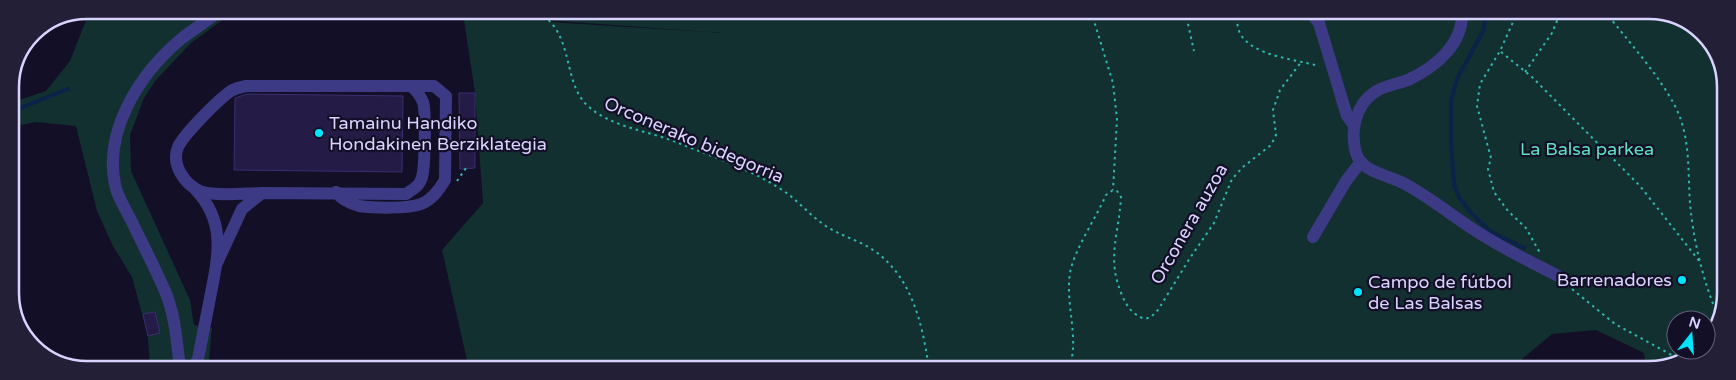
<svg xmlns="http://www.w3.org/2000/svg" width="1736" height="380" viewBox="0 0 1736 380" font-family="'Varela Round',sans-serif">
	<rect width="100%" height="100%" fill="#130f26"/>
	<g fill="#12302f" fill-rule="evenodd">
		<path d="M90,10h146l-45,33 -36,38 -11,17 -14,37 1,36 59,129 4,25 18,3 -4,41h-58l-2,-33 -16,-59 -19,-31 -16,-35 -21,-85 -40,-4 -26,5v-24l36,-12 24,-30z"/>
		<path d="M425,10l1027,1 6,10 13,-6v-4h193l39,21 21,40 1,236 -19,32v-20h-30v30h24l-46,20h-8l-2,-17 -48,-23 -44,4 -43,36 -1040,-1 -27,-119 41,-47 -8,-110 -12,-80zM545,20l178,13 -174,-11z"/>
	</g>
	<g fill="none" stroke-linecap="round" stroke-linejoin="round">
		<g stroke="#0c2248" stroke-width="4">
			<path d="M1487,11l-4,20 -26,48 -6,21v43l3,42 5,12 11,15 21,20 33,16"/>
			<path d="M10,112l58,-23"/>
		</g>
	</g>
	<g fill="#241b47" stroke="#3b2d73">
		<path d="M459,93h16v75l-15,1z"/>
		<path d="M247,94l156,2 -1,76 -168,-2 1,-72z"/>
		<path d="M155,312l5,21 -12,3 -5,-22z"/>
	</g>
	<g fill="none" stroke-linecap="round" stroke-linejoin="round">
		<g stroke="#2fb8b0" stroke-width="2" stroke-dasharray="2.5 4" stroke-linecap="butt">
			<path d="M532,10c45,17 28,73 57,97 23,20 59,24 87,35 34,14 72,26 103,46 17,10 28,25 44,36 16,12 37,16 53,28 37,27 47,75 53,117"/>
			<path d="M1091,11l22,72 4,36 -4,71"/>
			<path d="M1190,11l-2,13 6,27"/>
			<path d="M1239,11c-13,43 52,47 80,55"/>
			<path d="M1518,11l-18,40 -20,33 -3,22 14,52 -3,11 6,23 14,19 18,17 14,25"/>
			<path d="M1605,11c23,31 64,74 76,109 9,28 7,55 9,83 3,37 14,82 29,115"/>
			<path d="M1501,52l31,25 108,109 60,76"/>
			<path d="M1525,72l27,-39 9,-22"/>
			<path d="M457,181l9,-13"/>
			<path d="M1567,285l48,39 64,35"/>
			<path d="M1069,369c11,-31 -4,-64 1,-96 4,-23 26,-55 36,-78l7,-5 4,1 4,6c-2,38 -15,61 1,98 5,12 11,20 23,24l6,-2 7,-7 32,-52 24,-35 18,-44 11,-12 28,-22 5,-10 -3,-25 7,-20 22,-29"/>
		</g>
		<g stroke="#3d3a85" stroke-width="12">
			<path d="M1309,11l10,12 28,93 6,8"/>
			<path d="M1462,11c2,32 -25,55 -52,68 -11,5 -25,6 -35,13 -20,13 -25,40 -19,61 6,20 33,22 49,31 28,15 52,36 79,52 24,15 49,27 74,40"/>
			<path d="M336,192c5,7 15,12 23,14 14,2 49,3 62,-2 11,-4 18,-14 24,-24l1,-84 -12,-10h-23"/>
			<path d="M1313,237l33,-56 14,-18"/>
			<path d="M217,263l25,-54 20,-16 144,1c7,-5 14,-8 16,-17 3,-10 4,-66 1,-75 -3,-7 -6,-11 -12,-16h-165c-5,1 -10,2 -15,5 -11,7 -47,43 -53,56 -7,17 6,37 22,44 15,6 46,2 62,2"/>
			<path d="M180,369c-3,-26 -5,-55 -15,-78 -10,-23 -22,-46 -33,-69 -5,-10 -11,-20 -15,-30 -17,-57 22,-118 64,-153 13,-10 27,-19 40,-29"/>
			<path d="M193,369l5,-10c4,-20 8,-41 12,-61 8,-41 17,-76 -15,-109"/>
		</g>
	</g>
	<g fill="#00e5ff" stroke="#130f26" stroke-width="2">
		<circle cx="319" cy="133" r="5"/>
		<circle cx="1682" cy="280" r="5"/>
		<circle cx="1358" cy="292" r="5"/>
	</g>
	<g text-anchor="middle" stroke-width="4.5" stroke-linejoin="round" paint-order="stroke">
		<g font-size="18" fill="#d9d4ff" stroke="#130f26" text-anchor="start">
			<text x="329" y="129">Tamainu Handiko<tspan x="329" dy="21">Hondakinen Berziklategia</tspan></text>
			<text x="1672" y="286" text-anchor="end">Barrenadores</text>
			<text x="1368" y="288">Campo de fútbol<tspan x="1368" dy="21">de Las Balsas</tspan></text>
		</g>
		<g font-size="18" fill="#d9d4ff" stroke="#130f26">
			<text transform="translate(694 140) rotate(23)" y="6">Orconerako bidegorria</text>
			<text transform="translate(1189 224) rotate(-60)" y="6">Orconera auzoa</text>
		</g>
		<g font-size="18" fill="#5fe0c0" stroke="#130f26">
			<text x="1587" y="155">La Balsa parkea</text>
		</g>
	</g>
	<path d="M0 0H1736V380H0ZM87 19H1649A68 68 0 0 1 1717 87V293A68 68 0 0 1 1649 361H87A68 68 0 0 1 19 293V87A68 68 0 0 1 87 19Z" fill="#231f37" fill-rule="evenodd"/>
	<path fill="none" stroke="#d9d4ff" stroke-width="2.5" d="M87 19H1649A68 68 0 0 1 1717 87V293A68 68 0 0 1 1649 361H87A68 68 0 0 1 19 293V87A68 68 0 0 1 87 19Z"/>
	<g transform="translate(1691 335) rotate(17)"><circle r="24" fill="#130f26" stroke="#625e7d"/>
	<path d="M0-4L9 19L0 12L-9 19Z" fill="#00e5ff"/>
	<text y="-8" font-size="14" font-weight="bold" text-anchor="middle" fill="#d9d4ff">N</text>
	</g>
</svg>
